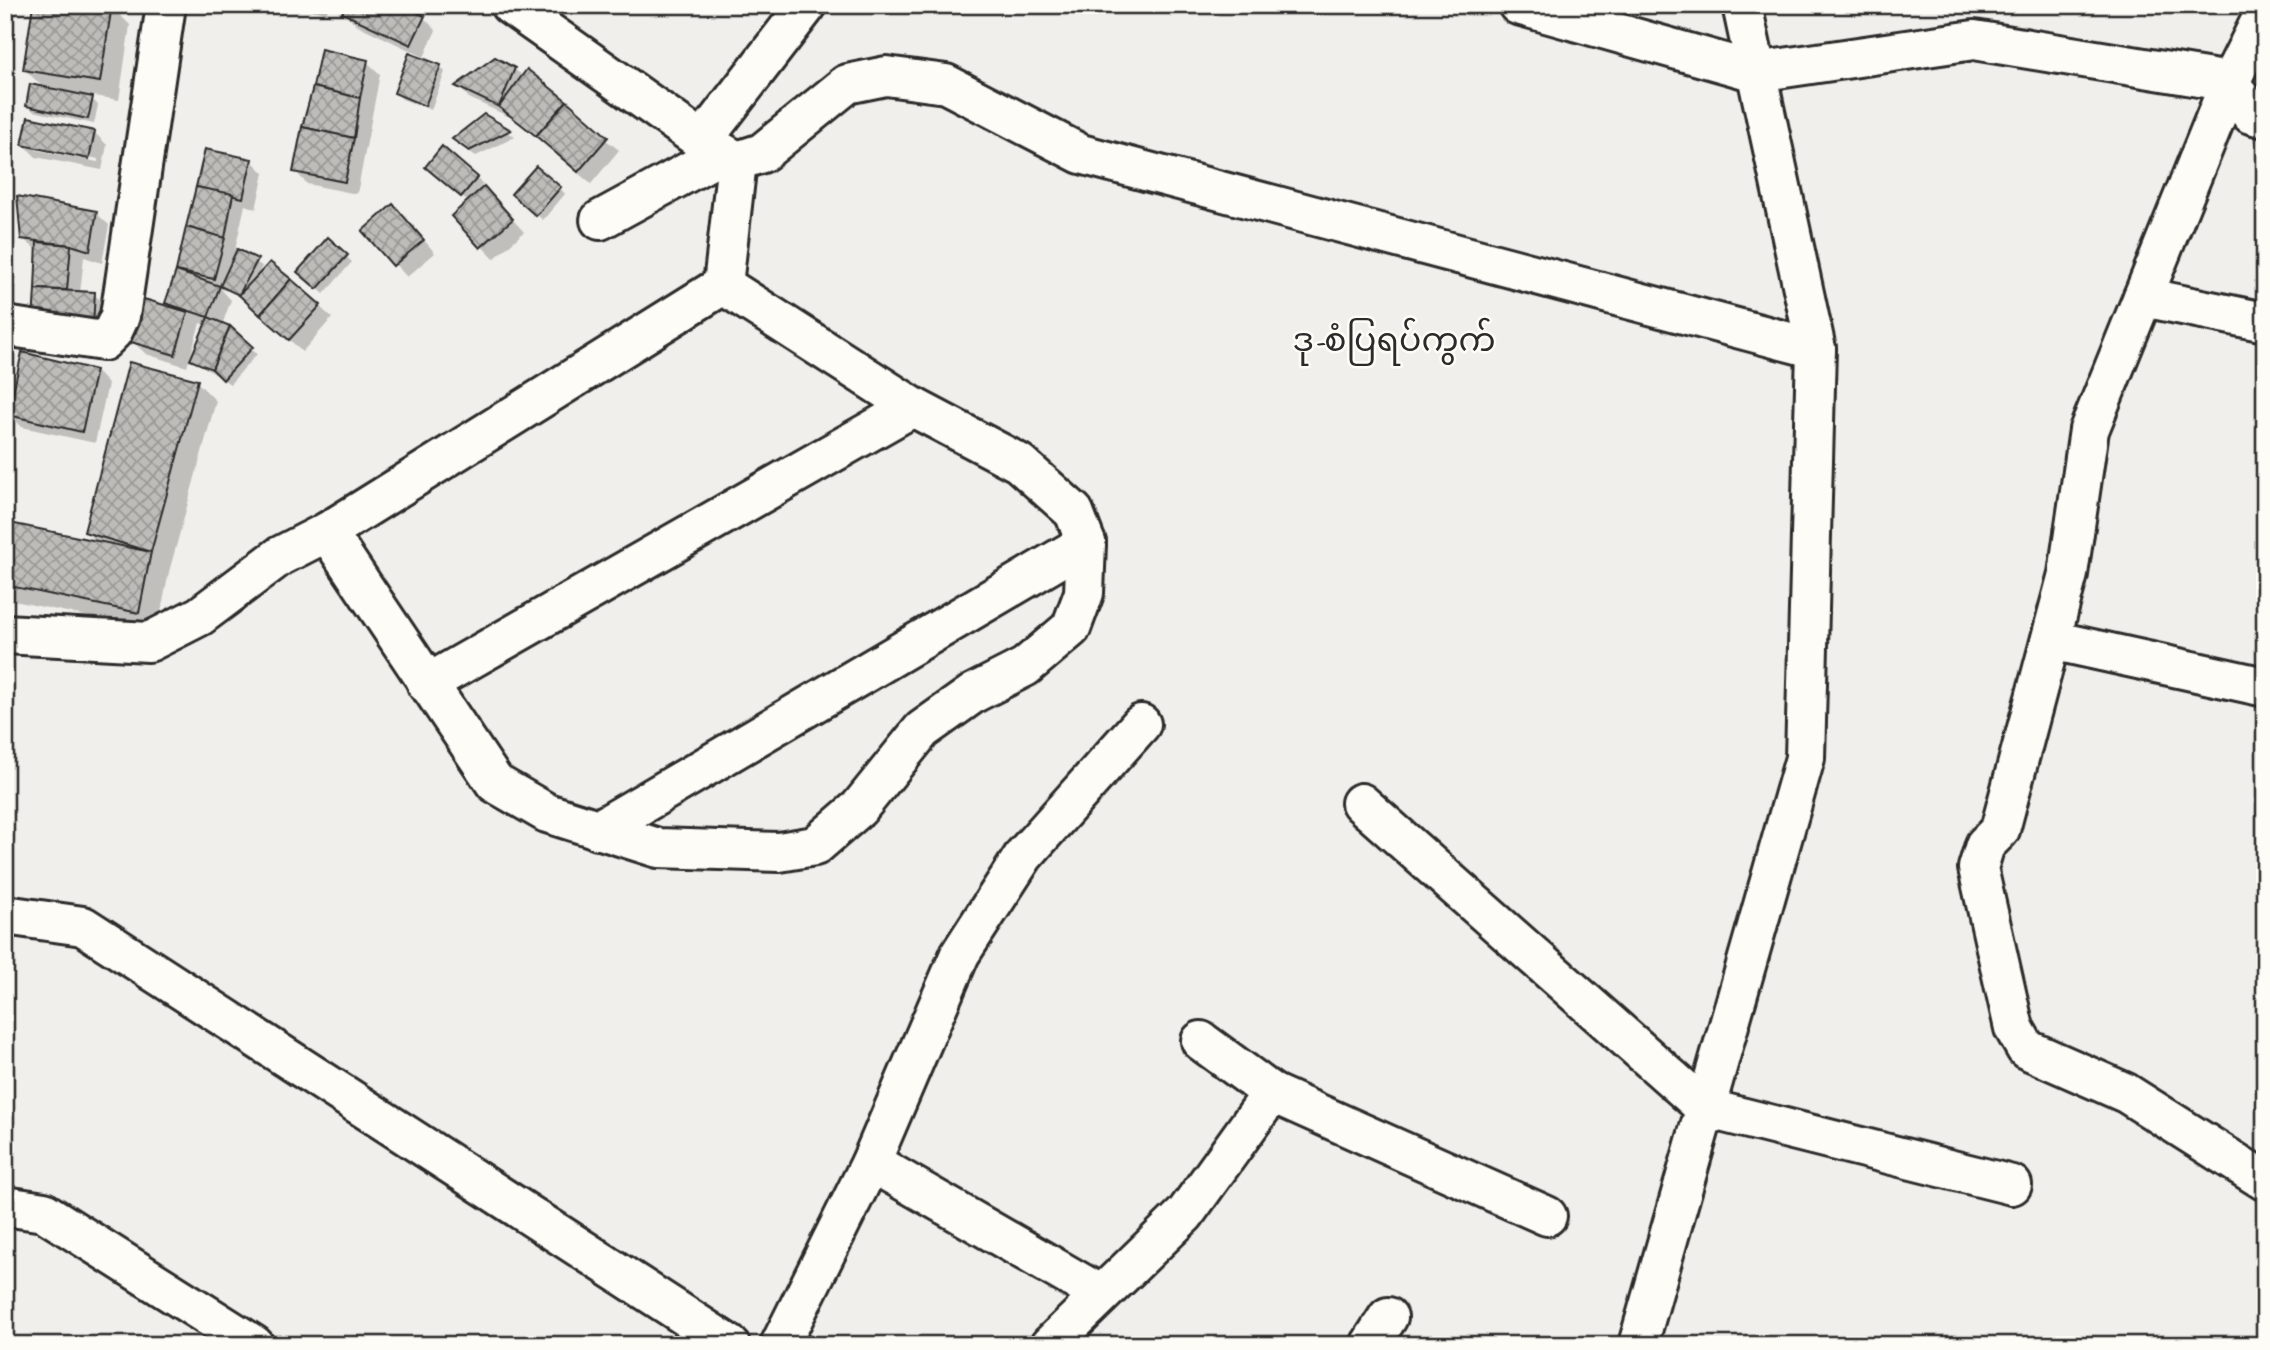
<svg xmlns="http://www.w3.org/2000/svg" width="2270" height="1350" viewBox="0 0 2270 1350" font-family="Caveat,'Noto Sans Myanmar',sans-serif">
	<defs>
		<pattern id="building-cross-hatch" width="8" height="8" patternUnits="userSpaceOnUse" patternTransform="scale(1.75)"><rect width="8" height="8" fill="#bdbcb8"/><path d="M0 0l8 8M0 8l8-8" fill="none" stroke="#9a9996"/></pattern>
	</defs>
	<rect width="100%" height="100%" fill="#f0efeb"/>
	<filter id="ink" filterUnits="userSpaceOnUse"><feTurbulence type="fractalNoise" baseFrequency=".0143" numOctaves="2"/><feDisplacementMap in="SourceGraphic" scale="14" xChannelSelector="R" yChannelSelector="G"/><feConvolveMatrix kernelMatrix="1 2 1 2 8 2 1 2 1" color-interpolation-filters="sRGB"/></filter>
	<g filter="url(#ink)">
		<g fill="#0003" fill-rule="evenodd">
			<path d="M110,5l20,20 -11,75 -31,-5 10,10 -4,19 -61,-13 -5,-6 16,-17 -20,-19z"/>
			<path d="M283,5h45l-1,8z"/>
			<path d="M344,13l80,5 12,12 -12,27 -67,-32z"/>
			<path d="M367,62l13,12 -23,120 -50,-10 -12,-13z"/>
			<path d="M440,66l5,6 -14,38 -29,-11 -6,-6z"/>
			<path d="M514,69l105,81 -28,34 -77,-65 -45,-21 -11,-12z"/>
			<path d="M5,76l8,8 -4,36 -4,-1z"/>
			<path d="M484,116l31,21 -39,19 -16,-11z"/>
			<path d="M94,132l13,13 -5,25 -66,-13 -12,-12zM36,146l62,13v3l-62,-12z"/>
			<path d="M442,149l41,35 -9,10 22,7 28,31 -30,27 -41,-43 16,-14 -36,-30z"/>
			<path d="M251,160l13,13 -8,36 -11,-4 -10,45 27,16 -5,11 62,29 13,12 -30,34 -54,-54 -22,-11v4l-6,-3 11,12 -9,25 35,29 -27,30 -38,-25 15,-34 -7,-2 -13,44 -41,-13 -13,-12 41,-33 -7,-6 11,-32z"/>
			<path d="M560,188l5,6 -22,26 -24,-20z"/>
			<path d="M96,213l13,12 -7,38 -18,-6 -4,36 14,1 13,13 -2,31 -70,-16 3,-71 -16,-13z"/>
			<path d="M406,219l29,34 -28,24 -42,-46z"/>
			<path d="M328,240l24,22 -28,32 -19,-17z"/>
			<path d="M96,371l12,13 -13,59 -73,-16 -13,-13z"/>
			<path d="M197,382l19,19 -47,171 -12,59 -152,-32v-75l92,19 -11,-12z"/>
		</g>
		<g fill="url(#building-cross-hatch)" stroke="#2b2b2b" stroke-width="2">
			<path d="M33,5h79l-12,77 -77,-12z"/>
			<path d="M346,5h55l24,11 -14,29 -69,-32z"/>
			<path d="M321,49l47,11 -8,38 -47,-11z"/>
			<path d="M409,53l32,12 -16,41 -31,-13z"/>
			<path d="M495,57l20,11 -16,39 -44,-21z"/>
			<path d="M527,69l40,32 -31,35 -37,-29z"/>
			<path d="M30,84l63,13 -5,22 -62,-13z"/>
			<path d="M313,87l47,11 -6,40 -52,-11z"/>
			<path d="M567,101l41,36 -30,35 -42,-36z"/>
			<path d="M484,114l27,16 -42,21 -17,-12z"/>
			<path d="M28,117l67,14 -6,28 -67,-14z"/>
			<path d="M302,127l52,11 -9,44 -52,-10z"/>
			<path d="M442,146l36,31 -17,20 -36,-30z"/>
			<path d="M205,149l47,10 -9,39 -47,-11z"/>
			<path d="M536,166l25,21 -25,29 -25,-22z"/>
			<path d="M484,186l29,33 -33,29 -29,-32z"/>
			<path d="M196,187l37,7 -8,44 -39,-11z"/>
			<path d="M17,196l80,15 -7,40 -19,-6 -50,-6z"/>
			<path d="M393,204l31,36 -31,26 -31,-35z"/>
			<path d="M186,227l39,11 -11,41 -38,-8z"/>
			<path d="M328,237l20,18 -31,34 -20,-17z"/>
			<path d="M37,242l34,3 -4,45 -32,-1z"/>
			<path d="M237,249l21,10 -19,36 -19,-9z"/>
			<path d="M270,262l21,17 -31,36 -21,-20z"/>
			<path d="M176,271l44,15 -12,31 -43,-14z"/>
			<path d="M291,279l30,26 -32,35 -29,-25z"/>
			<path d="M35,289l60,3 -2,34 -60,-3z"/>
			<path d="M144,299l44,13 -13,43 -44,-13z"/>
			<path d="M208,317l22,9 -18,43 -22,-9z"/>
			<path d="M230,326l23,21 -30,33 -11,-11z"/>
			<path d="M22,352l74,18 -14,62 -74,-17z"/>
			<path d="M129,362l69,18 -47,172 -67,-20z"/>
			<path d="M5,522l146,30 -12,61 -134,-28z"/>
		</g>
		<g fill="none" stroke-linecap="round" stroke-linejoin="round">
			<g stroke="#2b2b2b" stroke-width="44">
				<g id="street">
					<path d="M510,5l192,136 35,20 25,-8 85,-69 39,-8 60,8 135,70 735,195"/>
					<path d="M1518,5l238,67 218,-32 256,42 21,32 14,4"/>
					<path d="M2265,12l-35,70 -141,348 -21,144 -68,256 -15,15 -7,23 36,160 12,21 100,44 139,88"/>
					<path d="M702,141l105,-136"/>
					<path d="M600,220l123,-67"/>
					<path d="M2143,297l122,25"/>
					<path d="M5,326l98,15 10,-10 7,-15 46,-311"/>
					<path d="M327,532l168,251 52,30 111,35 121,4 36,-6 44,-38 63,-78 52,-37 51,-26 46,-39 13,-35 2,-50 -12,-31 -55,-49 -106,-56 -190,-122"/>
					<path d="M5,634l144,8 51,-26 80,-60 47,-24 396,-247 14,-124"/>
					<path d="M2051,640l214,47"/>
					<path d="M427,684l486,-277"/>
					<path d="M1361,803l344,305 307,77"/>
					<path d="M598,830l488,-287"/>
					<path d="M5,915l78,11 647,419"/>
					<path d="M1272,1093l275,123"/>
					<path d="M871,1162l229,132"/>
					<path d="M5,1206l39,6 210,133"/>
					<path d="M780,1345l91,-183 89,-208 64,-99 117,-131"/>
					<path d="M1050,1345l135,-131 87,-121 -71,-52"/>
					<path d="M1370,1345l18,-28"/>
					<path d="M1638,1345l167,-587 11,-409 -74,-344"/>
				</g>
			</g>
			<use href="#street" stroke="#fdfcf7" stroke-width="38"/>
		</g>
	</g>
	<g text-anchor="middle" stroke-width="5" stroke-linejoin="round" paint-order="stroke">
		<g font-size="33" fill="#2b2b2b" stroke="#fdfcf7">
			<text x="1394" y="351">ဒု-စံပြရပ်ကွက်</text>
		</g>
	</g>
	<rect width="2270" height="1350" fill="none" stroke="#fdfcf7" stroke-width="28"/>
	<rect x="14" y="14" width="2242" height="1322" fill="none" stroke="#2b2b2b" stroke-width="2.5" filter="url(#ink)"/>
</svg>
